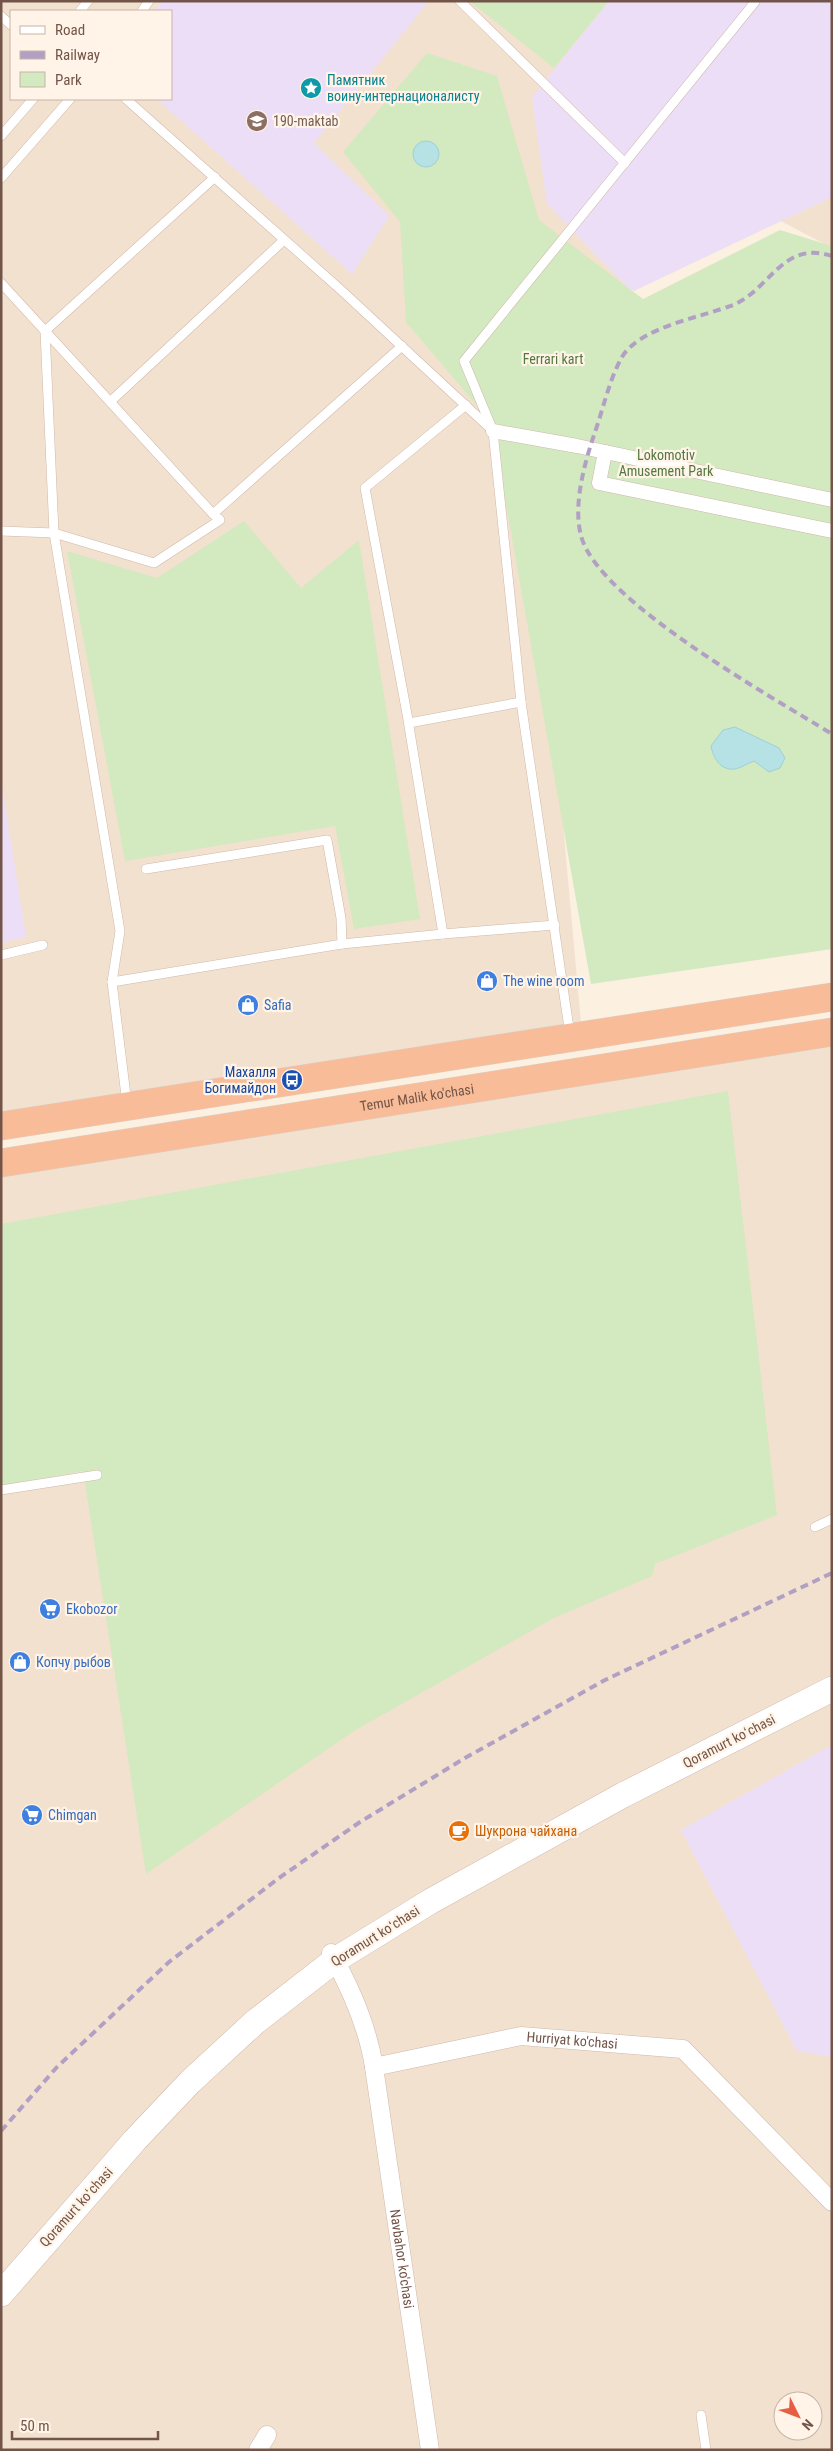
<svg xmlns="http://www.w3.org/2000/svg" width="833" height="2451" viewBox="0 0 833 2451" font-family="'Roboto Condensed',sans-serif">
	<rect width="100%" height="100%" fill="#fcf0e1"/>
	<g fill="#f3e1cf" fill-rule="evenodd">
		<path d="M1,1h831v247l-53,-28 -260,119 62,684 -580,103zM11,11h160v88h-160z"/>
		<path d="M832,1032v1418h-831v-1287zM783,2401h30v30h-30z"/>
	</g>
	<g fill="#eddef8">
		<path d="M162,1h267l-115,142 75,73 -37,58 -195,-175h14v-88h-17z"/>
		<path d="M609,1h223v196l-198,94 -6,-3 -81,-84 -15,-107z"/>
		<path d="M1,779l25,158 -25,6z"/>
		<path d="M832,1745v312l-35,-6 -116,-221z"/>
	</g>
	<g fill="#d3e9c0">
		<path d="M469,1h140l-55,67z"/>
		<path d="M427,53l70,23 42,144 104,79 137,-69 52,16v703l-241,35 -98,-553 -14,-23 -73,-86 -6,-100 -57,-70z"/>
		<path d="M244,521l57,67 58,-48 61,379 -66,10 -19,-103 -210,35 -58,-310 90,27z"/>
		<path d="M728,1091l49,424 -122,49 -3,12 -98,42 -200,113 -208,143 -63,-403 -82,15v-262z"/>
	</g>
	<g fill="#b6e1e5" stroke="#9cd1d7">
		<circle cx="426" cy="154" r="13"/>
		<path d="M735,727l44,21 6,10 -5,10 -11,4 -15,-11c-6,2 -13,7 -19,8 -15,2 -22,-12 -24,-23l12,-16z"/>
	</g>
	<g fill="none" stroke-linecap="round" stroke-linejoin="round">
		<g stroke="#cfb8ab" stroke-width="10">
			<g id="service">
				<path d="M460,1l165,162"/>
				<path d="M80,11l8,-10"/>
				<path d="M142,11l7,-10"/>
				<path d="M1,16l10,9"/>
				<path d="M126,99l215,191 150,139"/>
				<path d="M1,136l32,-37"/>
				<path d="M1,178l69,-79"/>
				<path d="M1,283l212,231"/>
				<path d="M111,401l173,-161"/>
				<path d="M466,405l-101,83 42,226 36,220 112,-9"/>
				<path d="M1,531l53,2 100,30 66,-43 -7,-6 189,-168"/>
				<path d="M409,723l112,-21"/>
				<path d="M342,944l101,-10"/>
				<path d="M1,955l42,-10"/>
				<path d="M112,982l230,-38 -1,-26 -14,-78 -181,29"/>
				<path d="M570,1035l-49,-333 -28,-271 -29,-70 291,-359"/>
				<path d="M127,1104l-15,-122 8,-51 -66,-398 -9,-202 170,-154"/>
				<path d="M1,1490l96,-15"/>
				<path d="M815,1527l17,-8"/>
				<path d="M701,2415l5,35"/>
			</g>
		</g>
		<g stroke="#cfb8ab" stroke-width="15">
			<g id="pedestrian">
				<path d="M493,431l84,15 255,54"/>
				<path d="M605,452l-6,31 233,48"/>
			</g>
		</g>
		<g stroke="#cfb8ab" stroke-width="19">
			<g id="minor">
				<path id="s1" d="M331,1953c19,34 37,75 43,114l147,-31 162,13 149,153"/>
				<path id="s2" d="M374,2067l56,383"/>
				<path d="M258,2450l9,-15"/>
			</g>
		</g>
		<g stroke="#d2b8a8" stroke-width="26">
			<path id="secondary" d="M1,2294l134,-154 55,-58 65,-60 80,-62 96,-59 192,-106 209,-106"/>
		</g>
		<g stroke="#d8cfcc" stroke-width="29">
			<g id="trunk">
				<path d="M1,1126l831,-129"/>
				<path id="s3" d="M1,1163l831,-131"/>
			</g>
		</g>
		<use href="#service" stroke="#fff" stroke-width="9"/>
		<use href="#pedestrian" stroke="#fff" stroke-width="14"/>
		<use href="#minor" stroke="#fff" stroke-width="18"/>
		<use href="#secondary" stroke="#fff" stroke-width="25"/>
		<use href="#trunk" stroke="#f8bd98" stroke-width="28"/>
		<g stroke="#b1a0c4" stroke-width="4" stroke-dasharray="8 5" stroke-linecap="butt">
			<path d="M832,256c-50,-16 -61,33 -99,49 -31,12 -93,22 -111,52 -13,23 -19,53 -28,78 -10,30 -22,73 -12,104 21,64 190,158 250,195"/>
			<path d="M1,2131l56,-64 112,-105 110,-84 81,-56 105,-64 140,-78 227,-107"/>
		</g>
	</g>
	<defs>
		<g id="sight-disc" transform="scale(1.125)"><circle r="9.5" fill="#0f9aa8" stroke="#fff4e7"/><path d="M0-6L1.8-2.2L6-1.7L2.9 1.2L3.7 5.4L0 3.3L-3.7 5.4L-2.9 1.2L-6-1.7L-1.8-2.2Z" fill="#fff"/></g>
		<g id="school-disc" transform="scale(1.125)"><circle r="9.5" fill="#8d6e63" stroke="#fff4e7"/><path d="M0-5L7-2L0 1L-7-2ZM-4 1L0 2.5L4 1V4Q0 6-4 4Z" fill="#fff"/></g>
		<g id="shop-disc" transform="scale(1.125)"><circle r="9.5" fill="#3f7fe0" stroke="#fff4e7"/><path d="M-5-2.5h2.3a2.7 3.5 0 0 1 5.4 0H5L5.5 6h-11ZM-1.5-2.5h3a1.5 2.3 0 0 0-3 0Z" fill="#fff"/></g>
		<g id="bus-disc" transform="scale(1.125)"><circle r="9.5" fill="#1a4fb4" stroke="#fff4e7"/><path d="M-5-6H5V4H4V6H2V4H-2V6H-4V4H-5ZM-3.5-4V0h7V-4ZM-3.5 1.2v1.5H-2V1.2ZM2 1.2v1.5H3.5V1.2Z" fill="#fff"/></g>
		<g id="supermarket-disc" transform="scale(1.125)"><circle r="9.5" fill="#3f7fe0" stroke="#fff4e7"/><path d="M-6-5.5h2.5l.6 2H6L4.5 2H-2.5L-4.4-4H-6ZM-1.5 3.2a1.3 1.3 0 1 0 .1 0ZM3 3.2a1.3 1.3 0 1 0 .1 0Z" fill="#fff"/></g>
		<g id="cafe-disc" transform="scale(1.125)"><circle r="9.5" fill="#e8710a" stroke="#fff4e7"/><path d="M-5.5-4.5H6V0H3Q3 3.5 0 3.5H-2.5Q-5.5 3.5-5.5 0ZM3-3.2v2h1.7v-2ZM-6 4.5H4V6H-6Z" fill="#fff"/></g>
	</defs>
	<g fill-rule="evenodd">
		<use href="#sight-disc" x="311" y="88"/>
		<use href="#school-disc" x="257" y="121"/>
		<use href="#shop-disc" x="487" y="981"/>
		<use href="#shop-disc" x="248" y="1005"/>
		<use href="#bus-disc" x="292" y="1080"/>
		<use href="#supermarket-disc" x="50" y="1609"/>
		<use href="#shop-disc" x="20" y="1662"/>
		<use href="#supermarket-disc" x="32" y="1815"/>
		<use href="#cafe-disc" x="459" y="1831"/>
	</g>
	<g text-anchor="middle" stroke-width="4.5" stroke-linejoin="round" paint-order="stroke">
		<g font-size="14" fill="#0d838f" stroke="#fff4e7" text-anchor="start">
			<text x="327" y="85">Памятник<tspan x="327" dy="16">воину-интернационалисту</tspan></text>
		</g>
		<g font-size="14" fill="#785e54" stroke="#fff4e7" text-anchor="start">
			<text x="273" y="126">190-maktab</text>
		</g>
		<g font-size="14" fill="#547840" stroke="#fff4e7">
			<text x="553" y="364">Ferrari kart</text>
			<text x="666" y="460">Lokomotiv<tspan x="666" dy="16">Amusement Park</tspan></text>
		</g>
		<g font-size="14" fill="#366cbe" stroke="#fff4e7" text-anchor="start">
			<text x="503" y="986">The wine room</text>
			<text x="264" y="1010">Safia</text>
			<text x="66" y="1614">Ekobozor</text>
			<text x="36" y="1667">Копчу рыбов</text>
			<text x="48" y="1820">Chimgan</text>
		</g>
		<g font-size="14" fill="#164399" stroke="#fff4e7" text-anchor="end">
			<text x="276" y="1077">Махалля<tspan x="276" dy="16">Богимайдон</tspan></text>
		</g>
		<g font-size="14" fill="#735448" stroke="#fff4e7">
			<text dy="5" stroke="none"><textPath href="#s3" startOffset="421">Temur Malik ko'chasi</textPath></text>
			<text transform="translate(729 1741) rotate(-27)" y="5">Qoramurt koʻchasi</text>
			<text transform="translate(375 1936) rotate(-32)" y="5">Qoramurt koʻchasi</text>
			<text dy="5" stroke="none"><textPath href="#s1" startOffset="324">Hurriyat ko'chasi</textPath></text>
			<text transform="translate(76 2207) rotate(-48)" y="5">Qoramurt koʻchasi</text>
			<text dy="5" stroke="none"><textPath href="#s2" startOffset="194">Navbahor ko'chasi</textPath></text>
		</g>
		<g font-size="14" fill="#c56008" stroke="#fff4e7" text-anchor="start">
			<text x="475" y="1836">Шукрона чайхана</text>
		</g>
	</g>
	<rect width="833" height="2451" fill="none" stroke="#735448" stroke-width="5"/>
	<rect x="10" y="10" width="162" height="90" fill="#fff4e7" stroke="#c7b4a7"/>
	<rect x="20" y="26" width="25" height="8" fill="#ffffff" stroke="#c7b4a7"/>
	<text x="55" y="35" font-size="15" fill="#735448">Road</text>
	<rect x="20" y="51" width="25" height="8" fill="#b1a0c4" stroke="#c7b4a7"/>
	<text x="55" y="60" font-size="15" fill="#735448">Railway</text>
	<rect x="20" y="72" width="25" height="15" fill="#d3e9c0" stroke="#c7b4a7"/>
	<text x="55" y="85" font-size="15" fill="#735448">Park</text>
	<g transform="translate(798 2416) rotate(132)"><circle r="24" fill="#fff4e7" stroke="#c7b4a7"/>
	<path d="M0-4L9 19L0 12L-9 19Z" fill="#e65f45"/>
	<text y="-8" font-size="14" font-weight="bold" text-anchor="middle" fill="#735448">N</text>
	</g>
	<path d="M12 2431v8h146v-8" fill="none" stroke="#735448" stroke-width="2.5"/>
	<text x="20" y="2431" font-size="15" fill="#735448" stroke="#fff4e7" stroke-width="4" paint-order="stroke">50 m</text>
</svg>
